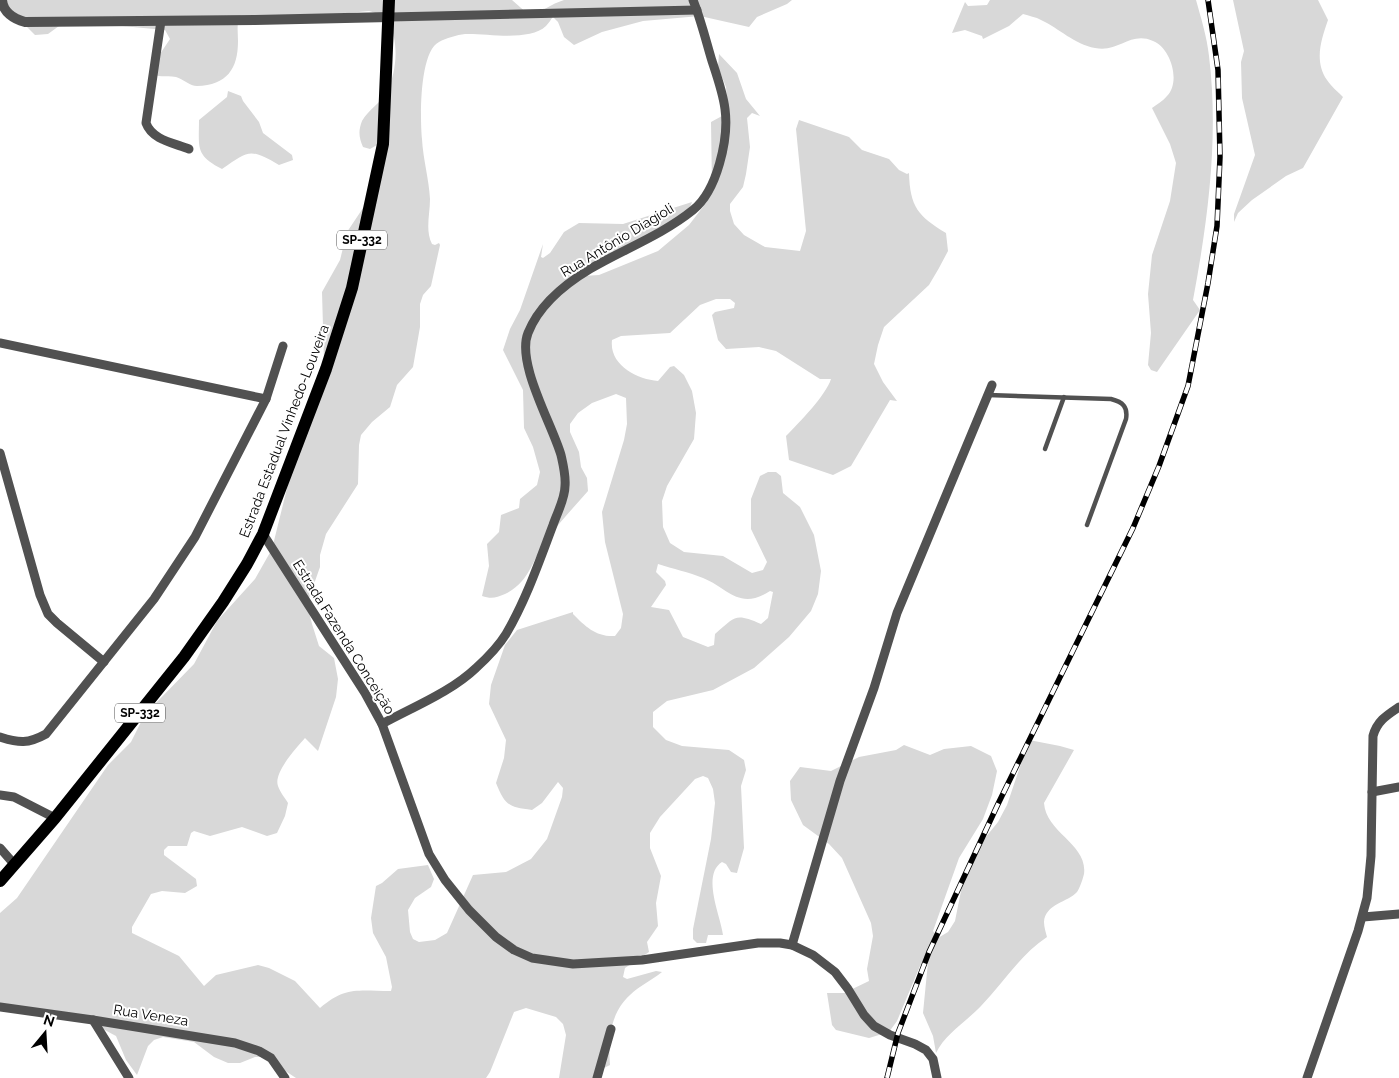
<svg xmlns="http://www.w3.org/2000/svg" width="1399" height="1078" viewBox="0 0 1399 1078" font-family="Raleway,sans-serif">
	<rect width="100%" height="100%" fill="#fff"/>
	<g fill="#d8d8d8" fill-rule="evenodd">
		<path d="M6,0h506l17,15c13,-3 22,-11 35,-15h228l-5,4 -30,13 -8,10 -49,-11 -57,5 -41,11 -28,13 -10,-8 -6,-15 -5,-5c-2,2 -4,6 -7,9 -17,16 -60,7 -81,8 -8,1 -19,4 -26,8 -20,10 -19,77 -17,97 1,20 7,40 8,60 0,16 -5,31 2,45l3,1 4,-2 1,2 -9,41 -8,9 -3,9v23l-7,40 -16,18 -7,22 -18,15 -11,13 -2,10 -1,39 -32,50 -6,21v12l-13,37 5,20 7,22 15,12 4,21 -2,18 -18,54 -13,-13c-8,9 -32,35 -27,48 2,6 7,12 10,17l-3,13 -8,17 -10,3 -25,-9 -32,9 -16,-5 -3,2 -4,13h-19l-4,4v5l32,24 1,7 -12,7 -23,-2 -11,3 -19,33v6l47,23 25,30 12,-11 42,-10 11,3 26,13 25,27c26,-22 38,-17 71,-17l1,-4 -6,-30 -13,-24 -2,-15 5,-32 6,-3 16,-14 30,-4 6,14 -3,8 -16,11 -7,12 2,22 3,7 6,3 16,-2 12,-7 26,-58 33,-3 25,-13 16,-20 15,-42 1,-9 -5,-6 -16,21 -10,7c-24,-3 -27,-5 -36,-27l8,-25 2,-18 -17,-36 2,-19 14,-40 12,-15 56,-18v2c13,13 23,23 42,22l6,-8 2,-14 -18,-72 -3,-30 22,-72 3,-16 -1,-26 -10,-4 -24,9 -14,10 -8,11v8l9,20 2,15 6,11 1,13c-14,16 -29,32 -41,48 -16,22 -16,42 -42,55 -9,4 -14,5 -23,2l7,-30 -2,-22 12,-12 2,-17 18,-7 1,-9 17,-14 3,-13 -7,-25 -9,-19 -1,-38 -20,-40 7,-21 10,-19 23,-66 -2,13 2,1 7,-5 14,-21 15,-9 44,1 69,-22 -3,8 -106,66 16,-1 59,-24 31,-26 17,-22 6,-17 -1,-64 11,-6 5,-15 -1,-14 -8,-20 1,-13 18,19 9,26 14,17 -8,-3 -5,5 3,29 -4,27 -3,13 -13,17v7l4,13 10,11 21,12 35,4 6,-20 -10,-102 3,-9 50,17 13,13 27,9 10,11 8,4 2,-1c1,34 9,43 37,60l2,18 -9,17 -10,17 -45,42 -6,18 -4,19 9,18 14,19 -7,-1 -39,66 -18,9 -44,-15 -3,-24c13,-13 40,-41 45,-57h-11l-44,-28 -17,-4 -33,2 -8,-9 -6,-25 3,-3 19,-4 1,-5 -5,-4h-14l-16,6 -30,28 -49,3 -9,4c-3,25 25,39 46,41l12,-14 4,-1 10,9 8,16 4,22 -2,26 -27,47 -5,15 1,26 7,16 14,9 39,4 29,17 11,-3 4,-8 -16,-33v-30l9,-23 8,-4h8l5,4 2,17 17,14 14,28 7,36 -3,23 -7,17 -22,26 -35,31 -41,22 -46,11 -14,11v15l13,13 16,6 47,4 15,10 2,10 -5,16 3,62 -7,25 -6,-1 -5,-8 -4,-2c-21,13 -1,55 1,73h-15l-2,8h-9l-4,-4v-10l18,-90 4,-36 -2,-14 -5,-11 -5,-2 -8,3 -35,38 -10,16v15l11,28 -5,27 2,23 -11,16 2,10 -24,16 -2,9 4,2 29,-8 6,1c-10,8 -23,14 -32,23 -20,18 -22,45 -20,70l-8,4 -3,9h-40l7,-43 -3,-11 -7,-7 -30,-9 -12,4 -24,60 -4,6h-190l-32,-21h-9l-15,6h-12l-14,-6 -20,-15 -31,-5 -9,3 -6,6 -11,29 -11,-15 -10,-24 -30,-16 -86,-11v-96l17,-15 91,-133 23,-23 10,-20 13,-17 40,-41 23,-43 38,-42 17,-30 24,-97 28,-90 -2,-70 18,-32 7,-28 16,-24 12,-13 2,-50 -7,4 -7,-2c-4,-9 -5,-16 -1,-26 6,-11 20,-19 25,-30 10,-19 12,-49 2,-68 -4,-7 -13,-10 -20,-12l-74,7 -54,-3c-5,7 -3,17 -3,26 0,28 -11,44 -41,45 -7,0 -14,-7 -21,-9 -8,-2 -15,1 -23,-3l3,-14 14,-21 -5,-9 -86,-8 -20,4 -11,8 -13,1 -28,-28zM658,564c15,5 31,8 45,14 25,10 36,33 67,13l3,1 -5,26 -7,6c-26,-11 -25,-8 -46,10l-1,11 -6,2 -25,-10 -14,-27 -18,-3 15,-22 -1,-4 -9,-9z"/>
		<path d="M990,0h206c5,18 11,37 13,56 10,81 -1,164 -16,244l7,10 -43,62 -6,-2 -3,-5 3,-32 -3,-39 4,-39 18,-54 6,-38 -6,-19 -18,-36c5,-4 11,-7 15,-12 14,-14 4,-48 -14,-55 -23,-10 -34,12 -58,7 -21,-4 -35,-19 -54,-28 -5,-3 -12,-4 -18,-6l-14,12 -26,13 -1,-3 -17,-6 -13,3 13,-31 3,4 19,-1z"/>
		<path d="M1233,0h85l10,20c-7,20 -14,41 -1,60 4,6 11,12 16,17l-40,71 -17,8 -34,24 -14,13 -4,9v-8l21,-59 -13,-57 -1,-36 3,-11z"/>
		<path d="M228,91l13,5 2,5 16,21 4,11 29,22 1,5 -14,5c-29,-17 -30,-15 -57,4 -27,-14 -23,-21 -23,-49l28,-23z"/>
		<path d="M1029,740l31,6 14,4 -30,53c2,30 44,41 40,71 -1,4 -4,14 -7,18 -9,10 -32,12 -33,30 0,5 2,11 3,15 -27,18 -44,46 -66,69 -14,15 -36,28 -45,47l-3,-17 -10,-23 5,-51 -8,4 -23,55 -8,11 -20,6 -33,-8 -4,-5 -5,-32h17l25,-12 -2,-12 6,-33 -2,-13 -29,-65 -13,-14 -26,-19 -12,-25 -1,-19 10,-14 31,4 28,-14 37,-7 8,-5 26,10 14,-6 27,-3 20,10 6,15 -5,24 -9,24 -24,39 -26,73 5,7 10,-6 7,-11 8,-40 9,-23 9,-15 17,-21 9,-17z"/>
	</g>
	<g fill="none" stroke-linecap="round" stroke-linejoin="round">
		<g stroke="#515151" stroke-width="4.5">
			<path d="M988,395l123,4c12,3 17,8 15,20l-39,106"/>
			<path d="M1045,449l19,-52"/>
		</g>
		<g stroke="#515151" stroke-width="9">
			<path d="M390,17l307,-7"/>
			<path d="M161,21l-15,102c6,17 28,20 43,26"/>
			<path d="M0,343l266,56"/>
			<path d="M0,453l40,142 8,19 9,9 47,39"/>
			<path d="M263,534l102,159 17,31 47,130 16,26 24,30 27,27 18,13 18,8 41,6 69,-4 116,-17h22l12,2 21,10 22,17 13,17 16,26 10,11 16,9 25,9 11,6 7,9 4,19"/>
			<path d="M382,724c31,-17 69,-32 94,-56 11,-10 22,-21 30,-34 20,-34 33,-72 47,-109 4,-12 12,-26 12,-39 1,-10 -2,-22 -4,-31 -9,-31 -45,-92 -33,-122 11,-28 37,-49 62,-64 34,-20 72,-34 103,-59 24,-19 36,-71 32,-101 -2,-16 -8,-33 -13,-48 -6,-20 -11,-41 -19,-61"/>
			<path d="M0,737c19,6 28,7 46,-3l108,-135 41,-62 71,-138 17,-53"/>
			<path d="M1372,792l27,-5"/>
			<path d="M0,795l14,2 41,21"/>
			<path d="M0,848l14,16"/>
			<path d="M1363,917l36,-3"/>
			<path d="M792,945l48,-164 34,-93 23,-75 95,-228"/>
			<path d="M0,1007l93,13 142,23 24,8 12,7 14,20"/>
			<path d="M93,1020l36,58"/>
			<path d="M597,1078l14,-49"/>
			<path d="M1307,1078l51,-147 9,-33 4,-42 2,-120c4,-15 14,-21 26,-29"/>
		</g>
		<path stroke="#515151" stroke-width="10" d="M2,0c1,12 12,19 23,22l230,-2 135,-3"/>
		<path stroke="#000" stroke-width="12" d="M0,881l55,-63 129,-161 39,-55 24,-38 16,-30 63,-165 26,-81 31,-144 6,-144"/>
		<g stroke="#000" stroke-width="5.5">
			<path id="rail" d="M887,1078l11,-45 31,-81 69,-148 135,-276 26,-62 29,-80 20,-103 9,-57 3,-69 -2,-87 -10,-70"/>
		</g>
		<use href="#rail" stroke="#fff" stroke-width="4" stroke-dasharray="11" stroke-linecap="butt"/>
	</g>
	<g text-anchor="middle" stroke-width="4" stroke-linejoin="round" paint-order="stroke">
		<g fill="#fff" stroke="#4c4c4c" stroke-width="1">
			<rect x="337" y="230.5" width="50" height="19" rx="4"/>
			<rect x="115" y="703.5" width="50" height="19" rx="4"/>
		</g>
		<g font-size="12" font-weight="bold" fill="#000">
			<text x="362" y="244">SP-332</text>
			<text x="140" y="717">SP-332</text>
		</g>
		<g font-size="14" fill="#000" stroke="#fff">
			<text transform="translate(617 240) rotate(-31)" y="5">Rua Antônio Diagioli</text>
			<text transform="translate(284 431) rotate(-69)" y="5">Estrada Estadual Vinhedo-Louveira</text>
			<text transform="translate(344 637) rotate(58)" y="5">Estrada Fazenda Conceição</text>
			<text transform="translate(151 1015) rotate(9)" y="5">Rua Veneza</text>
		</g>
	</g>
	<g transform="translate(45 1033) rotate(18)" stroke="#ffffff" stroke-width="4" paint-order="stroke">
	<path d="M0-4L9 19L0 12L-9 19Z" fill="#000000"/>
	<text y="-8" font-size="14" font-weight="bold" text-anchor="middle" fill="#000000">N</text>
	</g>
</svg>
